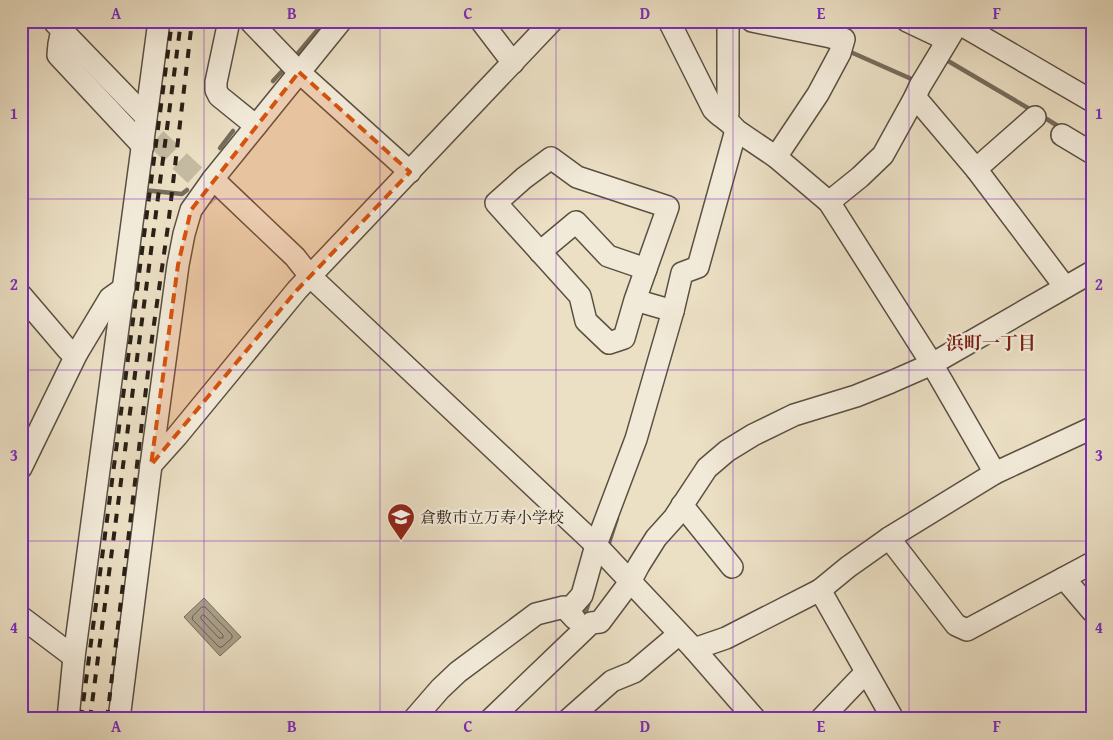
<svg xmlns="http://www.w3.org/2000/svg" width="1113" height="740" viewBox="0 0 1113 740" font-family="'Gentium Book Plus','Noto Serif JP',serif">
	<rect width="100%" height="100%" fill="#ebdfc4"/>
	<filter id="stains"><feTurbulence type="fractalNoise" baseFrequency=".004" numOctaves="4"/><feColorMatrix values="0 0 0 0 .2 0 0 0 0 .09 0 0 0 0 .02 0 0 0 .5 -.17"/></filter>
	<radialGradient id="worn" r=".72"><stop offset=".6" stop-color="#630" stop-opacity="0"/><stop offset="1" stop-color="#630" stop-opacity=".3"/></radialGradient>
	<path fill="#a99e89" stroke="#766c5b" d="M204,598l37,39 -21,19 -36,-39z"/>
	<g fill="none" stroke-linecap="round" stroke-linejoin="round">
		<g stroke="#696050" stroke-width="1">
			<path d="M202,607h3l27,28v3l-10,9h-3l-27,-28 1,-3z"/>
			<path d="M203,615l2,1 18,19v3h-4l-18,-19v-2z"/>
		</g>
		<g stroke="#766c5b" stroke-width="4.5">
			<path d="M846,50l70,31"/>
			<path d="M294,58l31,-37"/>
			<path d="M943,58l90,53"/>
			<path d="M273,81l12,-13"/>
			<path d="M1042,116l19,12"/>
			<path d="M220,148l13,-17"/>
			<path d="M143,190l39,4 5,-4"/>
			<path d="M607,549l10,-31"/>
			<path d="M583,620l7,-21"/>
		</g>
		<path stroke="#c4b9a1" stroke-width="21" stroke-dasharray="21 11" stroke-linecap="butt" d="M133,117l85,80"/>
		<g stroke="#5a5042" stroke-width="24">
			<g id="minor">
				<path d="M229,21l-13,61v8l3,6 37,30"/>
				<path d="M250,21l49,51 111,100"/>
				<path d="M481,21l32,42"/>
				<path d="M669,21l44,88c7,8 17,12 23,21l40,27 53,45 103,162 63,109"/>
				<path d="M752,21l79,16 5,-16"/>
				<path d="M907,21l40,19"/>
				<path d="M55,23l91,94"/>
				<path d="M62,30l-3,14 -1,11 85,91"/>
				<path d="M726,120l2,-7v-87l3,-5"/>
				<path d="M1062,135l30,18"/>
				<path d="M776,157l42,-63 22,-41 4,-14 -13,-2"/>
				<path d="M976,169l59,-52"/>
				<path d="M213,179l82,78 15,19 286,269 98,104 61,70"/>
				<path d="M829,202l31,-25 23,-22 32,-58"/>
				<path d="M540,252l36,-30 32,34 38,13"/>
				<path d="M1065,287l-89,-118 -61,-72 5,-11 38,-63 134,78"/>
				<path d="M21,295l47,55 9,3"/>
				<path d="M635,300l33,-93 -91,-30 -26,-19 -27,20 -28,25 84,93 6,25 23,22 15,-5 11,-38 38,11"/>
				<path d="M151,465l26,-29 120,-146 255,-269"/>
				<path d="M21,468l56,-115 33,-55 14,-10"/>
				<path d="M682,505l50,62"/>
				<path d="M889,538l67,87 11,5 125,-67"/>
				<path d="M1064,578l28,33"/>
				<path d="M820,590l73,129"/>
				<path d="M568,611l14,-16 14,-50 40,-106 37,-128 9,-38 16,-6 38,-137"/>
				<path d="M21,617l53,40"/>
				<path d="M694,649l32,-11 94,-48 28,-23 41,-29 106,-65 97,-45"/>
				<path d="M68,719l6,-62 85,-636"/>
				<path d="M119,719l32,-254 27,-200 6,-31 7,-24 22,-31 128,-158"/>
				<path d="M414,719l26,-30 18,-17 78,-58 28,-7 11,12"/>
				<path d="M491,719l100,-96 9,-1 30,-40 9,-17 17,-27 18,-20 33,-50 20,-17 26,-16 41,-20 62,-19 35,-14 41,-18 160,-92"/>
				<path d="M569,719l43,-38 22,-9 45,-38"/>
				<path d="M821,719l45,-47"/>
			</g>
		</g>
		<use href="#minor" stroke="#f2ead9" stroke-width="21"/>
		<g stroke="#292117" stroke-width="4" stroke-dasharray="9 9" stroke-linecap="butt">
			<path d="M81,719l91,-698"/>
			<path d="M90,719l91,-698"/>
			<path d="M107,719l45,-381 16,-112 24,-205"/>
		</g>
	</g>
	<path fill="#d5530d" fill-opacity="0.2" stroke="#d5530d" stroke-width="4" stroke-dasharray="10 6" stroke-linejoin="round" d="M299,72l111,100 -113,118 -146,175 27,-200 13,-55z"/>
	<path fill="none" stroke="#7b2cbf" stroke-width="1" stroke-opacity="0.55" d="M204,21v698M380,21v698M556,21v698M733,21v698M909,21v698M21,199h1071M21,370h1071M21,541h1071"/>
	<defs>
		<g id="school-pin" transform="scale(1.4375)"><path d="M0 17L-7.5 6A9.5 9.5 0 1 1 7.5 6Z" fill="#8f2418" stroke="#f2ead9"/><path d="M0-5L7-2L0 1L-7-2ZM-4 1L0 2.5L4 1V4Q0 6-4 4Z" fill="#fff"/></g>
	</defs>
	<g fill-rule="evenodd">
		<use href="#school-pin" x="401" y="517"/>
	</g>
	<g text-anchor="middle" stroke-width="4.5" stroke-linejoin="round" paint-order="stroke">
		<g font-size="16" fill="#292117" stroke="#f2ead9" text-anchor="start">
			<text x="420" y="523">倉敷市立万寿小学校</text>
		</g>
		<g font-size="18" font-weight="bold" fill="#7a1f14" stroke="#f2ead9">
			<text x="991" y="349">浜町一丁目</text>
		</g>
	</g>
	<rect width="1113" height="740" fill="none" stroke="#ebdfc4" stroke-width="55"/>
	<rect x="28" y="28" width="1058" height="684" fill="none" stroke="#7b2cbf" stroke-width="2"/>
	<g font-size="16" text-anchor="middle" font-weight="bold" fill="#7b2cbf">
		<text x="116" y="19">A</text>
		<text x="292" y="19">B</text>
		<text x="468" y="19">C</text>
		<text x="645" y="19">D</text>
		<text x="821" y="19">E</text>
		<text x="997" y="19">F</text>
		<text x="14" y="119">1</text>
		<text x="1099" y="119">1</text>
		<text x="14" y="290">2</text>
		<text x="1099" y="290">2</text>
		<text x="14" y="461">3</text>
		<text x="1099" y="461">3</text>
		<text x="14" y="633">4</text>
		<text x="1099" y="633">4</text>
		<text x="116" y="732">A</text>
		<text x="292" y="732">B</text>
		<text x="468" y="732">C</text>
		<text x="645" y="732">D</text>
		<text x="821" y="732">E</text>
		<text x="997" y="732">F</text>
	</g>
	<rect width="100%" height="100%" filter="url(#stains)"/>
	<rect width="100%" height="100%" fill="url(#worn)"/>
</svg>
